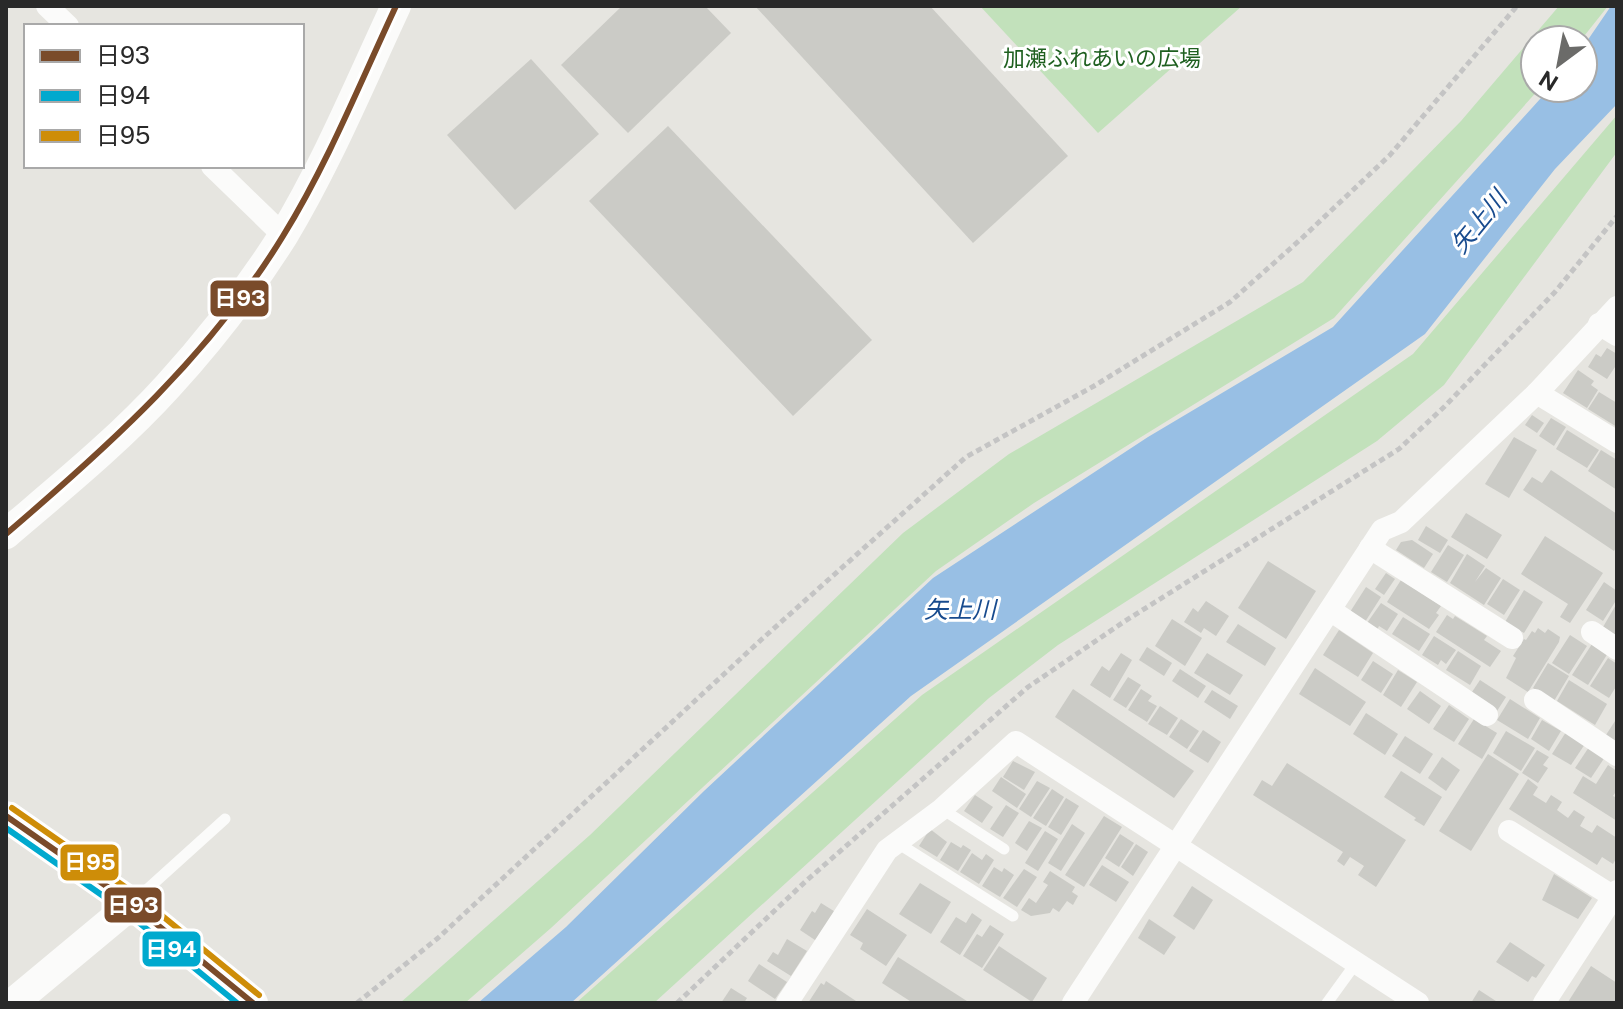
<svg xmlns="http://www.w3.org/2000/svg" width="1623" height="1009" viewBox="0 0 1623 1009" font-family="'Public Sans','Noto Sans JP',sans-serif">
	<rect width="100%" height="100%" fill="#e6e5e0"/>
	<g fill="#c2e1bb">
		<path d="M980,6h262l-144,127z"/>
		<path d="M1559,6h49l-27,34h-46v48h5l-206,230 -300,185 -98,68 -385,357 -86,75h-65l190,-168 313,-302 106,-79 294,-172 158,-161z"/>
		<path d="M1617,115v37l-173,233 -67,56 -319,204 -69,53 -335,305h-78l346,-308 491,-341z"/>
	</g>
	<path fill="#98bfe4" d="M1611,6h6v98l-62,65 -130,165 -514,362 -340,307h-93l88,-76 138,-136 229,-213 215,-141 185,-110 217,-239h33v-41z"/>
	<g fill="#cbcbc6">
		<path d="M622,6h83l26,27 -103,100 -67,-68z"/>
		<path d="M755,6h175l138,150 -95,87z"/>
		<path d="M531,59l68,75 -84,76 -68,-75z"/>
		<path d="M668,126l204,214 -79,76 -204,-215z"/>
		<path d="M1607,348l10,6v10l-10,15 -19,-12 8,-13 5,3z"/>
		<path d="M1578,370l16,11 -3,4 7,5 -11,18 -24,-15z"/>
		<path d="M1599,392l18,11v24l-29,-18z"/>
		<path d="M1532,415l12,8 -7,10 -12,-8z"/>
		<path d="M1551,418l15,9 -12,19 -15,-10z"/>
		<path d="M1567,430l32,20 -12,18 -31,-19z"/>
		<path d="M1514,437l23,13 -28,48 -24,-14z"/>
		<path d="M1601,450l16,10v30l-29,-19z"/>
		<path d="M1551,470l66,44v32l-3,5 -91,-61 9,-13 10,6z"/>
		<path d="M1466,513l36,22 -15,24 -36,-22z"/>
		<path d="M1426,526l22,14 -8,13 -22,-13z"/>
		<path d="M1545,536l58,37 -33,50 -10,-6 8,-13 -47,-30z"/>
		<path d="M1412,540l21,14 -9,14 -28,-18 5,-8z"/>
		<path d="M1448,545l16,10 -17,27 -16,-10z"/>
		<path d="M1467,554l18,12 -10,16 11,-14 15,10 -17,27 -34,-22z"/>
		<path d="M1268,561l48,30 -30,48 -48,-31z"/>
		<path d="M1386,573l9,6 -11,16 -9,-6z"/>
		<path d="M1503,579l17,11 -16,25 -17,-11z"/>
		<path d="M1401,580l40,26 -5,7 3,2 -10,14 -42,-27z"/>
		<path d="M1604,582l13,9v8l-14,22 -17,-11z"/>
		<path d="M1366,587l15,10 -16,25 -15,-10z"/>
		<path d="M1524,590l19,12 -19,31 -19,-11z"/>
		<path d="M1206,601l23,15 -13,20 -12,-8 -3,5 -17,-11 9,-14 5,4z"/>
		<path d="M1381,603l17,11 -11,17 -8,-5 -2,4 -10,-7z"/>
		<path d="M1617,603v33l-14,-9z"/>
		<path d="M1447,615l6,4 2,-3 32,20 -3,4 17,11 -11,16 -54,-35z"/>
		<path d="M1403,617l27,17 -11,17 -27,-17z"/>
		<path d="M1172,619l30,19 -17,28 -30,-20z"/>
		<path d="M1238,624l38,24 -11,18 -39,-24z"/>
		<path d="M1538,628l7,5 3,-4 12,8 -1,5 -31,50 -22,-14 10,-20 -3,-2 11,-17 2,1 6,-9 3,2z"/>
		<path d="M1339,630l34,23 -15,24 -35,-22z"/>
		<path d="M1570,635l17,11 -18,28 -17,-11z"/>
		<path d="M1434,636l22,14 -10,14 -5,-4 -3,5 -16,-10z"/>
		<path d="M1592,644l16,9 -20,32 -16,-10z"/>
		<path d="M1147,647l25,16 -8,13 -25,-16z"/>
		<path d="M1458,651l23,15 -11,19 -24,-15z"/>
		<path d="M1121,653l11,7 -22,38 -20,-13 12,-19 7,5z"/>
		<path d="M1207,653l36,22 -13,20 -36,-22z"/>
		<path d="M1608,658l9,6v21l-8,13 -19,-12z"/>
		<path d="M1373,661l20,13 -12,19 -20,-13z"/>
		<path d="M1548,663l21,13 -15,25 -21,-13z"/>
		<path d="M1315,668l51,34 -16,24 -51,-32z"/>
		<path d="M1180,669l26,17 -8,12 -26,-17z"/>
		<path d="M1398,670l19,12 -16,25 -18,-12z"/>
		<path d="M1128,677l13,8 -15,23 -13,-8z"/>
		<path d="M1480,680l26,17 -9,14 -25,-19z"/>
		<path d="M1569,680l38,24 -12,21 -38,-24z"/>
		<path d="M1073,689l121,82 -20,27 -119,-81z"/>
		<path d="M1141,689l11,7 -4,5 9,5 -10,16 -19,-12z"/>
		<path d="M1212,690l26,16 -8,13 -26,-17z"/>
		<path d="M1420,691l21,15 -12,18 -22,-15z"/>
		<path d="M1510,699l30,19 -12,21 -31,-19z"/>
		<path d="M1449,705l20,14 -15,23 -21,-13z"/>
		<path d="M1160,706l18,12 -11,17 -19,-11z"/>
		<path d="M1366,713l32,21 -13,21 -32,-21z"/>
		<path d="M1617,718v28l-13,-8z"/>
		<path d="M1181,719l18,12 -12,18 -18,-12z"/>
		<path d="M1474,719l23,14 -15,26 -24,-15z"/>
		<path d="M1542,720l19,11 -12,20 -18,-12z"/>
		<path d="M1203,730l18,12 -13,21 -19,-12z"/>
		<path d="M1506,731l29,17 -14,23 -28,-18z"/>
		<path d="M1566,732l19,12 -14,21 -19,-11z"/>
		<path d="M1405,736l28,18 -13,20 -28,-18z"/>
		<path d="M1589,747l16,10 -14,21 -16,-10z"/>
		<path d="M1537,750l12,7 -6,8 5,3 -10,15 -16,-10z"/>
		<path d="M1488,754l31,20 -48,77 -32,-20z"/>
		<path d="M1442,757l18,13 -14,21 -18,-13z"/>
		<path d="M1013,761l22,11 -11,18 -21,-13z"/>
		<path d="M1287,763l119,77 -30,47 -18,-12 6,-9 -14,-9 -6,9 -7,-5 6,-9 -90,-57 9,-15 10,6z"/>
		<path d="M1608,765l9,6v19l-4,6 4,2v23l-44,-28 10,-17 13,8z"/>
		<path d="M1401,771l41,26 -18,29 -10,-6 2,-2 -32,-21z"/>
		<path d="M1001,777l25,17 -9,14 -25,-17z"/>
		<path d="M1528,779l10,8 -5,8 13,8 5,-8 11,7 -5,8 11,8 6,-8 11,7 -5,9 12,7 5,-8 20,13v19l-4,7 -11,-7 -5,8 -88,-56z"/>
		<path d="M1037,781l13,7 -19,29 -12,-8z"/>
		<path d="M1052,789l12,8 -18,29 -13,-8z"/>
		<path d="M975,795l18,12 -11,16 -18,-12z"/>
		<path d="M1066,798l13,8 -18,29 -13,-8z"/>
		<path d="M1006,805l13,8 -16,24 -13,-8z"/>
		<path d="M1104,816l18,11 -38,60 -19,-12z"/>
		<path d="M1029,821l13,7 -15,23 -12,-8z"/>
		<path d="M1072,824l13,9 -24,38 -13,-8z"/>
		<path d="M930,829l17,13 -10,15 -18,-11z"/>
		<path d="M1045,831l13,8 -20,32 -13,-8z"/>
		<path d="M1120,834l14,9 -15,24 -14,-9z"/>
		<path d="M951,842l10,6 2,-3 8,5 -13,21 -18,-11z"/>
		<path d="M1136,844l12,8 -15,24 -12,-9z"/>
		<path d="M972,853l10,7 4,-6 8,6 -15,24 -19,-12z"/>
		<path d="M1102,865l27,17 -13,20 -27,-17z"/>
		<path d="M994,867l8,5 2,-4 10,7 -14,22 -18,-11z"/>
		<path d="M1024,869l13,8 -20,30 -14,-9z"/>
		<path d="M1050,871l25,16 -3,5 6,4 -5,9 -6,-4 -8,11 -6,-4 -3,5 -19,3 -10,-6 8,-12 7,5 12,-18 -5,-3z"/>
		<path d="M1554,874l38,24 -14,21 -36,-19z"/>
		<path d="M920,883l31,19 -20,32 -32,-20z"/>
		<path d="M1192,886l21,14 -19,30 -21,-14z"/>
		<path d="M821,903l16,10 -19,29 -18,-12 12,-19 3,2z"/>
		<path d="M867,909l40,26 -21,31 -26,-17 3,-6 -13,-8z"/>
		<path d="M972,913l10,7 -22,35 -20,-13 16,-25 10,6z"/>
		<path d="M1149,919l27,18 -12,18 -26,-17z"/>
		<path d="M990,925l14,9 -22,34 -19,-12 14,-22 5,3z"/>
		<path d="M787,939l20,12 -16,25 -24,-15 6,-9 5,3z"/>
		<path d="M1510,942l35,23 -9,13 -4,-2 -4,6 -32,-20z"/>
		<path d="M999,946l48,32 -15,24 -49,-32z"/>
		<path d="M898,957l72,46h-57l-31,-20z"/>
		<path d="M759,964l28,18 -12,17 -27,-18z"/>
		<path d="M1591,966l26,17v20l-49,-1z"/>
		<path d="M826,981l33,22h-51l13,-20 3,2z"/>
		<path d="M731,988l16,10 -3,5h-23z"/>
		<path d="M1479,990l20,13h-28z"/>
	</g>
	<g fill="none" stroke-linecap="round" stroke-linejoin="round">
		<g stroke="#c4c4c4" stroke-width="5" stroke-dasharray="6 4" stroke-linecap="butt">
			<path d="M357,1003l81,-65 324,-299 204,-182 128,-71 136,-84 71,-63 89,-84 127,-149"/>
			<path d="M677,1003l129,-122 222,-194 97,-66 274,-172 45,-42 111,-115 62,-76"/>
		</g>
		<g stroke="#fbfbfa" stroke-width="11">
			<path d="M942,809l62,40"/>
			<path d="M896,842l117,74"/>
			<path d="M132,903l93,-84"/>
			<path d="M1327,1003l29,-40"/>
		</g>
		<g stroke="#fbfbfa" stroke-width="22">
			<path d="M47,6l21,20"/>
			<path d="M212,166l71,69"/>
			<path d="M1599,324l18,11"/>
			<path d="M1537,393l80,49"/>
			<path d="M1370,548l142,90"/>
			<path d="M1330,610l157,105"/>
			<path d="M1592,632l25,17"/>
			<path d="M1535,700l82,55"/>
			<path d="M1509,831l105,66"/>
			<path d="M787,1003l100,-153 55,-41 74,-67 402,261"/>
			<path d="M1073,1003l309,-473 19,-8 136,-129 80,-86"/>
			<path d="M1544,1003l73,-112"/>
		</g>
		<g stroke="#fbfbfa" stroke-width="30">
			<path d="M6,534c55,-47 113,-94 162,-148 42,-46 82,-98 115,-150 44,-73 77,-153 113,-230"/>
			<path d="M6,816l126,88 121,99"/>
			<path d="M13,1003l119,-99"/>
		</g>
		<g stroke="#fff" stroke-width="12">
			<g id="bus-1">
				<path d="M6,534c104,-89 205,-180 277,-298 45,-73 77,-153 113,-230"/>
				<path d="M6,816l126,88 121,99"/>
			</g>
		</g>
		<g stroke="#fff" stroke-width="12">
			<path id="bus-2" d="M6,828l120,84 111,91"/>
		</g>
		<g stroke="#fff" stroke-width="12">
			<path id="bus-3" d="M12,808l126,88 121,99"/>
		</g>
		<use href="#bus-1" stroke="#7a4b2a" stroke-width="6"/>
		<use href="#bus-2" stroke="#00a9ce" stroke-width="6"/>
		<use href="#bus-3" stroke="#ce8d08" stroke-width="6"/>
	</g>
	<g text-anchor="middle" stroke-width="6" stroke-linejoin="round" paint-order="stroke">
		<g font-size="22" fill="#1f6020" stroke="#fff">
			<text x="1102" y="66">加瀬ふれあいの広場</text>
		</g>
		<g font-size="24" font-style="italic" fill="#184b8e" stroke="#fff">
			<text transform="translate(1479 222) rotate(-51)" y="8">矢上川</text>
			<text x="960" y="618">矢上川</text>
		</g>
	</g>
	<g stroke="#fff" stroke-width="3">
		<rect x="209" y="279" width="61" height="39" rx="8" fill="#7a4b2a"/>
		<rect x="59" y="843" width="61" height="39" rx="8" fill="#ce8d08"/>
		<rect x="103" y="886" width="60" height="38" rx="8" fill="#7a4b2a"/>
		<rect x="141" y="930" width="61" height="38" rx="8" fill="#00a9ce"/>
	</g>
	<g font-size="22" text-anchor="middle" font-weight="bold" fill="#fff">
		<text x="240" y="306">日93</text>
		<text x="90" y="870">日95</text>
		<text x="133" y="913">日93</text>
		<text x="171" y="957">日94</text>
	</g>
	<rect width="1623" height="1009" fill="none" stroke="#292929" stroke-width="16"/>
	<rect x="24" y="24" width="280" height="144" fill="#ffffff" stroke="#a9a9a9" stroke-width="2"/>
	<rect x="40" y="50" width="40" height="12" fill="#7a4b2a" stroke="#a9a9a9" stroke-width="2"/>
	<text x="96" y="64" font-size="24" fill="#292929">日93</text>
	<rect x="40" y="90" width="40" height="12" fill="#00a9ce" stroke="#a9a9a9" stroke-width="2"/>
	<text x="96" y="104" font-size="24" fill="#292929">日94</text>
	<rect x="40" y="130" width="40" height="12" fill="#ce8d08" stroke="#a9a9a9" stroke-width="2"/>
	<text x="96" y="144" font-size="24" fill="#292929">日95</text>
	<g transform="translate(1559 64) rotate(212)"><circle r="38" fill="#ffffff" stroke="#a9a9a9" stroke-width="2"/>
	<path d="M0-6L14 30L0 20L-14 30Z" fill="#6b6b69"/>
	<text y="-12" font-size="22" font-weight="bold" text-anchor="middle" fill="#292929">N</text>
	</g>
</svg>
